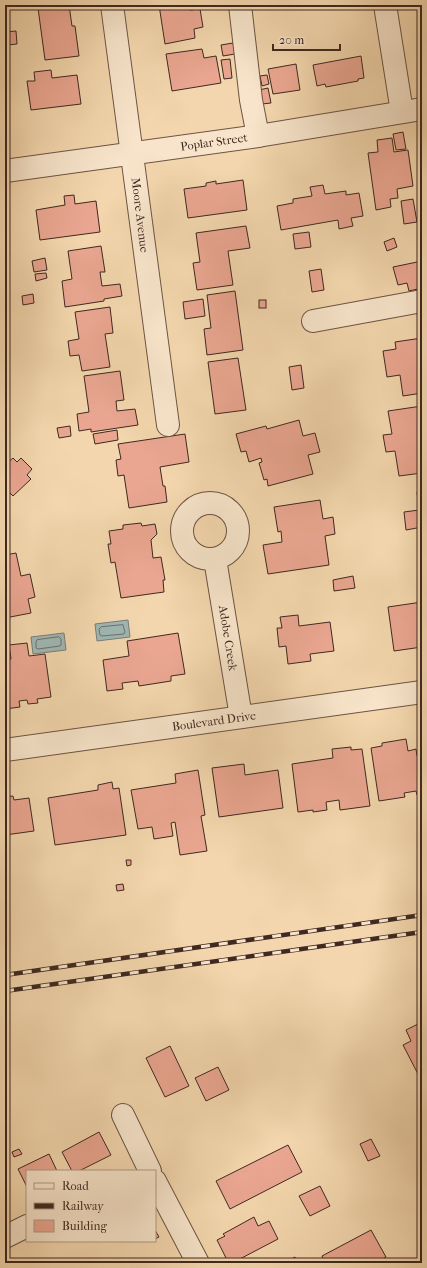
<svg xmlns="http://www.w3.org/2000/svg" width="427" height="1268" viewBox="0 0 427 1268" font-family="'IM FELL French Canon',serif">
	<rect width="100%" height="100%" fill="#f3d6ad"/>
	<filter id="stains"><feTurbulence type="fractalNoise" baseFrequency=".005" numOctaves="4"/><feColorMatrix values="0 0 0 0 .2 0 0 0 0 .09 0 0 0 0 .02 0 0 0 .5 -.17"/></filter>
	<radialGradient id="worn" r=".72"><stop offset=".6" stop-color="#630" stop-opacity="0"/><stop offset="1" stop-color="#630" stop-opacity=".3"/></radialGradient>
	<g fill="#9eb7b4" stroke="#787e79">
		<path d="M128,620l2,17 -33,4 -2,-17z"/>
		<path d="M64,633l2,17 -33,4 -2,-17z"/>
	</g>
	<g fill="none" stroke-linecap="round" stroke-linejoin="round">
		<g stroke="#6e706a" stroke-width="1">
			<path d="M123,625l2,7 -1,2 -22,2 -2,-1 -1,-6 2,-2z"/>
			<path d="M59,637l2,2v6l-1,1 -22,3 -2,-1v-6l1,-2z"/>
		</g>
	</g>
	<g fill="#eaa691" stroke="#3f2920">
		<path d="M64,5h5l3,21h3l4,30 -34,4 -7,-52z"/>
		<path d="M159,5h30l1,5 10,-1 3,18 -9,2 1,9 -30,6z"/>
		<path d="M205,5h16l-16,3z"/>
		<path d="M16,31l1,13 -10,1 -2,-13z"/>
		<path d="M233,43l2,11 -12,2 -2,-11z"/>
		<path d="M202,49l2,9 12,-2 5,27 -49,8 -6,-37z"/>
		<path d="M361,56l3,22 -6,1v2l-32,6 -1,-3 -8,2 -4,-21z"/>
		<path d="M230,59l2,19 -8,1 -3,-19z"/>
		<path d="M296,64l4,26 -27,4 -5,-25z"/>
		<path d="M51,70l1,8 25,-3 4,29 -50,6 -4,-29h8l-1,-9z"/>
		<path d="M267,75l2,9 -7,2 -2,-10z"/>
		<path d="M268,88l3,15 -9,1 -3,-14z"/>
		<path d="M403,132l3,17 -10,1 -3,-16z"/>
		<path d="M392,138l2,14 14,-2 5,36 -16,3 1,9 -8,1 1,8 -15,3 -8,-57 10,-1 -1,-12z"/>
		<path d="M243,180l4,30 -59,8 -4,-29 22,-3v-3l10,-2v3z"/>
		<path d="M323,185l2,9 21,-3v4l13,-2 4,23 -12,2 2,8 -14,3 -1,-9 -57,10 -4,-24 16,-3v-4l19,-3 -2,-9z"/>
		<path d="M74,195l1,9 21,-3 4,31 -60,8 -4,-30 29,-5 -1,-9z"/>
		<path d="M413,199l4,23 -13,2 -3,-23z"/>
		<path d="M246,226l4,22 -22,3 5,34 -36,5 -4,-27 7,-1 -4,-29z"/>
		<path d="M309,232l2,15 -16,2 -2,-15z"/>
		<path d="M394,238l3,9 -10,4 -3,-9z"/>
		<path d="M101,246l4,26h-5l2,14 18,-2 2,12 -18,3v2l-39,6 -3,-26 10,-2 -4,-28z"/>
		<path d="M45,258l2,12 -13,2 -2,-11z"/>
		<path d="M422,261l-1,20 1,7 -13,3 -2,-8 -9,2 -5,-18z"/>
		<path d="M321,269l3,21 -12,2 -3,-21z"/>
		<path d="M46,273l1,5 -11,3 -1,-7z"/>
		<path d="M235,291l8,59 -36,5 -3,-26 7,-1 -4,-33z"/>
		<path d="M33,294l1,9 -11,2 -1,-9z"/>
		<path d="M203,299l2,17 -20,3 -2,-17z"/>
		<rect x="259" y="300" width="7" height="8"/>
		<path d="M110,307l3,26 -8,1 5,33 -28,4 -3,-16 -9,1 -2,-15 11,-2 -4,-27z"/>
		<path d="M422,338v55l-19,3 -3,-21 -13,2 -4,-26 13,-2 -1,-7z"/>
		<path d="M238,358l8,52 -31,4 -7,-52z"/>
		<path d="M301,365l3,23 -12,2 -3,-23z"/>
		<path d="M120,371l4,29 -8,1 1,10 18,-2 3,16 -47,7v-3l-12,2 -2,-17 12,-2 -5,-36z"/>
		<path d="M422,406v67l-23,3 -4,-25 -9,1 -3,-17 9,-1 -4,-23z"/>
		<path d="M299,420l4,16 12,-3 5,19 -12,3 5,19 -45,12 -1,-7 -3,1 -5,-17 3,-1 -1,-4 -12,4 -3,-11 -5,1 -5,-18 30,-8 1,3z"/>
		<path d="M70,426l1,10 -12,2 -2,-10z"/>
		<path d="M117,430l1,10 -23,4 -2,-10z"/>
		<path d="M185,434l4,28 -29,5 3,19h2l2,16 -38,6 -5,-33 -6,1 -2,-16 5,-1 -3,-15z"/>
		<path d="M13,458l4,4 4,-4 11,11 -5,6 4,4 -18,17 -5,-5 -3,2v-28z"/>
		<path d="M422,491v36l-16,3 -2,-18 15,-2 -2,-18z"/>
		<path d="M320,500l3,19 10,-2 2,17 -10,2 4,29 -61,9 -5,-29 19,-3 -1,-11 -3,1 -4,-25z"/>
		<path d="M141,523l1,3 13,-2 2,10 -6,6 2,18 8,-1 4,23h-2l1,12 -43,6 -6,-36 -4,1 -3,-19h3l-2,-13 14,-2v-4z"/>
		<path d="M16,553l5,23 9,-2 5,23 -7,2 3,14 -26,5v-63z"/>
		<path d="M353,576l2,12 -21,3 -1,-11z"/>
		<path d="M422,602v45l-28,4 -6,-44z"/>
		<path d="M298,615l1,11 31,-4 4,29 -24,3 1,7 -23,3 -2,-18 -7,1 -2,-19h5l-2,-11z"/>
		<path d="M178,633l7,41 -14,2v5l-32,5 -1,-5 -16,2 1,6 -16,2 -4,-31 26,-4 -2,-15z"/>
		<path d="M27,643l2,13 16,-2 6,43 -14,2 1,4 -10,1 -1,-4 -8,1 1,6 -15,2v-49l6,-1 -2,-14z"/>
		<path d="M406,739l2,12 8,-2 1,7 5,-1v39l-5,1 -1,-4 -12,2 1,4 -26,4 -8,-53 11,-2v-3z"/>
		<path d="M351,747v3l11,-1 8,57 -30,4 -1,-10 -13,2 1,8 -14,2v-2l-15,2 -6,-48 41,-6 -1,-9z"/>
		<path d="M244,764l1,11 33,-5 5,38 -64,9 -7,-49z"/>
		<path d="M198,770l7,45 -4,1 6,35 -27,4 -5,-33 -4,1 2,13 -19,3 -2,-12 -14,2 -7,-39 45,-7 -1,-9z"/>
		<path d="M112,782l1,7 6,-1 7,47 -71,10 -7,-47 50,-8v-5z"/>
		<path d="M13,796l1,4 15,-2 5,33 -29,4v-38z"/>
		<path d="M126,860h5v5l-4,1z"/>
		<path d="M123,884l1,6 -7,1 -1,-6z"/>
		<path d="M422,1022v50l-4,2 -15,-29 8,-4 -5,-11z"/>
		<path d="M170,1046l19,40 -24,11 -19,-39z"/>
		<path d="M218,1067l11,23 -23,11 -11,-23z"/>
		<path d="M99,1132l12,23 -32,16h-7l-10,-19z"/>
		<path d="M371,1139l9,17 -12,5 -8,-17z"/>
		<path d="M288,1145l14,27 -72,37 -14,-28z"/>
		<path d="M19,1149l3,5 -8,3 -2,-5z"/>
		<path d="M49,1154l8,17h-30v16l-9,-18z"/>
		<path d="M320,1186l10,20 -20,10 -11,-20z"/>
		<path d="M254,1217l4,9 11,-5 9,18 -42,22 -1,-3 -7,4 -11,-22 8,-4 -2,-2z"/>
		<path d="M155,1230l4,7 -4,2z"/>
		<path d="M371,1230l15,27 -11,6h-50l-3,-7z"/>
		<path d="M295,1257l3,6h-12v-1z"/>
	</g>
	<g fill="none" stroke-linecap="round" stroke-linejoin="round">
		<g stroke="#6c5443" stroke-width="24">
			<g id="minor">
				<path d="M112,5l56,420"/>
				<path d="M240,5l11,95 7,36"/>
				<path d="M385,5l17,107"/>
				<path d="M5,171l253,-35 164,-27"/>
				<path d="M313,321l109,-20"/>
				<circle cx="210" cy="531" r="28"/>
				<path d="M215,559l26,158"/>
				<path d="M5,750l417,-58"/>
				<path d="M123,1115l27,56"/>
				<path d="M155,1181l43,82"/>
				<path d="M5,1237l22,-11"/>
			</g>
		</g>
		<use href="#minor" stroke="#f7e4ca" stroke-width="22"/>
		<g stroke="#3f2920" stroke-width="4.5">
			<g id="rail">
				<path d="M5,975l417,-60"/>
				<path d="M5,991l417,-59"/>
			</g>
		</g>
		<use href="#rail" stroke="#f7e4ca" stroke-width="3" stroke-dasharray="9" stroke-linecap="butt"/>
	</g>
	<g text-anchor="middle" stroke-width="3.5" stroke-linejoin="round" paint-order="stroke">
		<g font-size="12" fill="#3f2920" stroke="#f7e4ca">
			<text transform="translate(214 142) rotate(-8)" y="4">Poplar Street</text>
			<text transform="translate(140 215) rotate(83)" y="4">Moore Avenue</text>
			<text transform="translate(228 638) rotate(81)" y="4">Adobe Creek</text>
			<text transform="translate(214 721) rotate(-8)" y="4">Boulevard Drive</text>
		</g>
	</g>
	<rect width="427" height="1268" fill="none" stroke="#f3d6ad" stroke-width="20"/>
	<rect x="6" y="6" width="415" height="1256" fill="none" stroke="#3f2920" stroke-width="2"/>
	<rect x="10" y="10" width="407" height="1248" fill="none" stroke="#3f2920"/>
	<rect x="26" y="1170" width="130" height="72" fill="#f7e4ca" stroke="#ad9986"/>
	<rect x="34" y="1183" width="20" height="6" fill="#f7e4ca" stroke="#ad9986"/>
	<text x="62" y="1190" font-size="12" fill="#3f2920">Road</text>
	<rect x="34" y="1203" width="20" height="6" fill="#3f2920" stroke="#ad9986"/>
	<text x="62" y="1210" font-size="12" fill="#3f2920">Railway</text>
	<rect x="34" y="1220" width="20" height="12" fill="#eaa691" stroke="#ad9986"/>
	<text x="62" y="1230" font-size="12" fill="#3f2920">Building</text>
	<path d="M273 44v6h67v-6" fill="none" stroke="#3f2920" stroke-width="2"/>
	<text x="279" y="44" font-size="12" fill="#3f2920" stroke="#f7e4ca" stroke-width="3" paint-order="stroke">20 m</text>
	<rect width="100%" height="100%" filter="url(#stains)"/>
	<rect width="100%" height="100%" fill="url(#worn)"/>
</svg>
